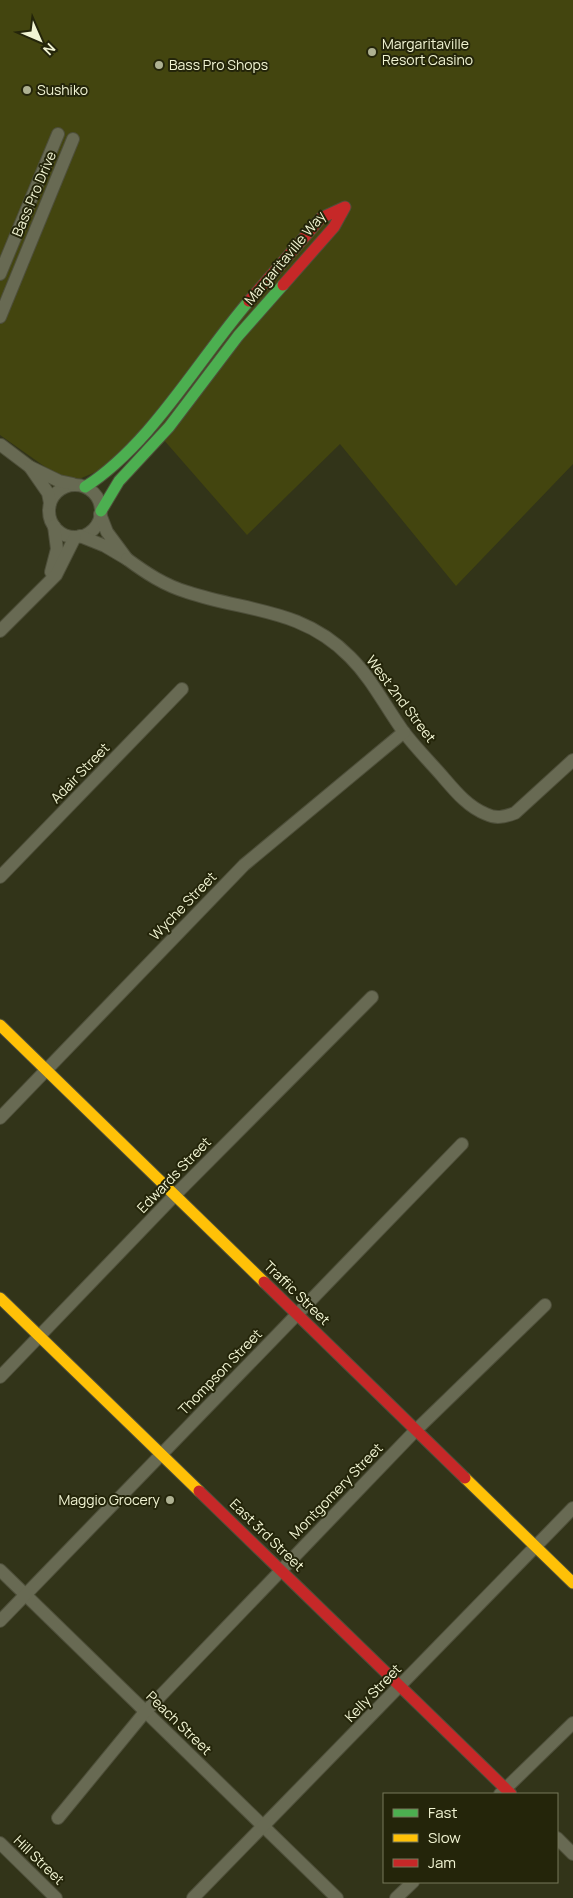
<svg xmlns="http://www.w3.org/2000/svg" width="573" height="1898" viewBox="0 0 573 1898" font-family="Manrope,sans-serif">
	<rect width="100%" height="100%" fill="#323419"/>
	<path fill="#43450f" d="M0,0h573v464l-117,122 -116,-142 -93,91 -98,-112 -46,46 -24,10 -15,-1 -13,-7 -51,-36z"/>
	<g fill="none" stroke-linecap="round" stroke-linejoin="round">
		<g stroke="#4e4f3a" stroke-width="14">
			<g id="street">
				<path d="M0,274l58,-140"/>
				<path d="M0,317l73,-178"/>
				<path d="M1,445l29,22"/>
				<circle cx="75" cy="511" r="26"/>
				<path d="M50,503l-2,-10 -18,-26 29,14 14,3"/>
				<path d="M80,536l25,10 22,13 -20,-27 -7,-18"/>
				<path d="M127,559c19,14 37,26 60,33 60,20 115,16 163,65 22,22 35,49 53,74 12,16 27,31 40,46 12,14 25,30 43,37 10,5 18,3 29,-1l58,-53"/>
				<path d="M51,572l6,-23 -3,-23"/>
				<path d="M0,631l56,-56 19,-38"/>
				<path d="M0,877l182,-188"/>
				<path d="M0,1118l244,-253 160,-133"/>
				<path d="M0,1377l175,-182 197,-198"/>
				<path d="M0,1570l337,328"/>
				<path d="M0,1621l462,-477"/>
				<path d="M500,1794l73,-71"/>
				<path d="M58,1818l87,-106 270,-281 130,-126"/>
				<path d="M557,1838l16,16"/>
				<path d="M0,1843l56,55"/>
				<path d="M193,1898l380,-390"/>
				<path d="M396,1898l17,-16"/>
			</g>
		</g>
		<g stroke="#4e4f3a" stroke-width="13">
			<g id="fast">
				<path d="M85,487c66,-42 113,-127 164,-186"/>
				<path d="M101,511l18,-30 50,-54 69,-91 45,-51"/>
			</g>
		</g>
		<g stroke="#4e4f3a" stroke-width="13">
			<g id="slow">
				<path d="M0,1025l264,257"/>
				<path d="M0,1298l199,193"/>
				<path d="M465,1478l108,105"/>
			</g>
		</g>
		<g stroke="#4e4f3a" stroke-width="13">
			<g id="jam">
				<path d="M249,301l72,-83 24,-11 -11,20 -51,58"/>
				<path d="M264,1282l201,196"/>
				<path d="M199,1491l312,303"/>
			</g>
		</g>
		<use href="#street" stroke="#686a53" stroke-width="12"/>
		<use href="#fast" stroke="#4caf50" stroke-width="11"/>
		<use href="#slow" stroke="#ffc107" stroke-width="11"/>
		<use href="#jam" stroke="#c62828" stroke-width="11"/>
	</g>
	<g fill="#aeb192" stroke="#24250a" stroke-width="2">
		<circle cx="372" cy="52" r="5"/>
		<circle cx="159" cy="65" r="5"/>
		<circle cx="27" cy="90" r="5"/>
		<circle cx="170" cy="1500" r="5"/>
	</g>
	<g text-anchor="middle" stroke-width="4" stroke-linejoin="round" paint-order="stroke">
		<g font-size="14" fill="#f1f4d3" stroke="#24250a" text-anchor="start">
			<text x="382" y="49">Margaritaville<tspan x="382" dy="16">Resort Casino</tspan></text>
			<text x="169" y="70">Bass Pro Shops</text>
			<text x="37" y="95">Sushiko</text>
			<text x="160" y="1505" text-anchor="end">Maggio Grocery</text>
		</g>
		<g font-size="14" fill="#f1f4d3" stroke="#24250a">
			<text transform="translate(34 194) rotate(-67)" y="5">Bass Pro Drive</text>
			<text transform="translate(285 258) rotate(-50)" y="5">Margaritaville Way</text>
			<text transform="translate(401 699) rotate(53)" y="5">West 2nd Street</text>
			<text transform="translate(80 773) rotate(-46)" y="5">Adair Street</text>
			<text transform="translate(183 906) rotate(-46)" y="5">Wyche Street</text>
			<text transform="translate(174 1175) rotate(-46)" y="5">Edwards Street</text>
			<text transform="translate(297 1293) rotate(44)" y="5">Traffic Street</text>
			<text transform="translate(220 1372) rotate(-46)" y="5">Thompson Street</text>
			<text transform="translate(336 1491) rotate(-46)" y="5">Montgomery Street</text>
			<text transform="translate(267 1535) rotate(44)" y="5">East 3rd Street</text>
			<text transform="translate(373 1693) rotate(-46)" y="5">Kelly Street</text>
			<text transform="translate(179 1723) rotate(44)" y="5">Peach Street</text>
			<text transform="translate(39 1860) rotate(44)" y="5">Hill Street</text>
		</g>
	</g>
	<rect x="383" y="1793" width="175" height="90" fill="#24250a" stroke="#76785a"/>
	<rect x="393" y="1809" width="25" height="8" fill="#4caf50" stroke="#76785a"/>
	<text x="428" y="1818" font-size="15" fill="#f1f4d3">Fast</text>
	<rect x="393" y="1834" width="25" height="8" fill="#ffc107" stroke="#76785a"/>
	<text x="428" y="1843" font-size="15" fill="#f1f4d3">Slow</text>
	<rect x="393" y="1859" width="25" height="8" fill="#c62828" stroke="#76785a"/>
	<text x="428" y="1868" font-size="15" fill="#f1f4d3">Jam</text>
	<g transform="translate(40 40) rotate(135)" stroke="#24250a" stroke-width="4" paint-order="stroke">
	<path d="M0-4L9 19L0 12L-9 19Z" fill="#f1f4d3"/>
	<text y="-8" font-size="14" font-weight="bold" text-anchor="middle" fill="#f1f4d3">N</text>
	</g>
</svg>
